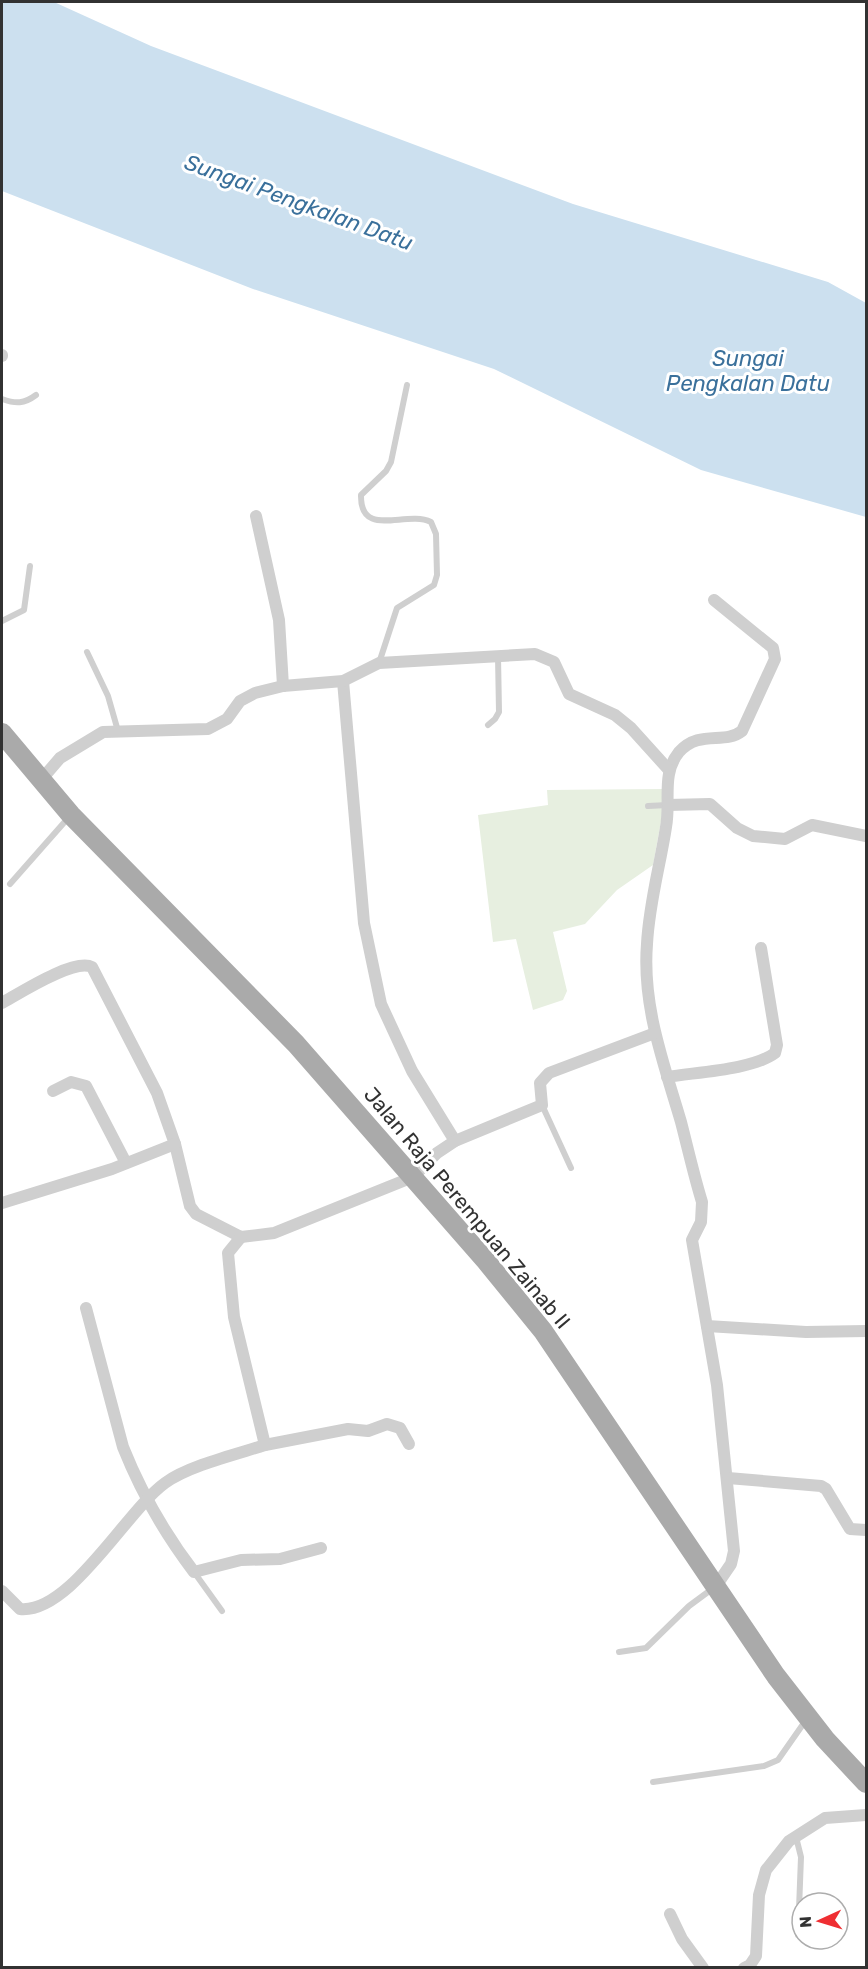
<svg xmlns="http://www.w3.org/2000/svg" width="868" height="1969" viewBox="0 0 868 1969" font-family="Rubik,sans-serif">
	<rect width="100%" height="100%" fill="#fff"/>
	<path fill="#e7efe0" d="M664,789v16l-11,60 -36,25 -32,34 -32,8 14,59 -4,9 -30,10 -17,-71 -23,3 -15,-127 70,-10 -1,-15z"/>
	<path fill="#cce0ef" d="M2,2h52l97,44 422,158 255,78 38,21v214l-165,-47 -207,-101 -241,-80 -251,-98z"/>
	<g fill="none" stroke-linecap="round" stroke-linejoin="round">
		<g stroke="#cfcfcf" stroke-width="6">
			<path d="M2,399c14,5 22,5 34,-4"/>
			<path d="M2,621l22,-11 6,-44"/>
			<path d="M87,652l21,44 10,35"/>
			<path d="M379,663l18,-55 37,-23 3,-10 -1,-41 -5,-12c-25,-12 -71,17 -70,-27l25,-24 5,-9 16,-77"/>
			<path d="M488,725l7,-6 4,-7 -1,-56"/>
			<path d="M648,806l20,-1"/>
			<path d="M10,884l59,-67"/>
			<path d="M542,1105l29,63"/>
			<path d="M194,1572l28,39"/>
			<path d="M619,1652l27,-4 43,-42 23,-17"/>
			<path d="M653,1782l111,-16 14,-6 28,-40"/>
			<path d="M796,1837l5,20 -3,78"/>
		</g>
		<g stroke="#cfcfcf" stroke-width="12">
			<path d="M2,356v-1"/>
			<path d="M256,516l23,104 4,66"/>
			<path d="M714,600l59,48 2,11 -33,72c-18,14 -42,-2 -63,21 -18,22 -8,49 -13,75 -6,39 -17,77 -19,117 -5,62 17,120 34,178 7,27 13,54 21,80l-1,20 -9,18 25,145 17,166 -3,13 -15,22"/>
			<path d="M343,681l21,242 17,81 31,67 43,70"/>
			<path d="M41,780l19,-22 43,-26 105,-3 19,-10 13,-18 15,-8 28,-7 60,-5 36,-18 156,-9 19,8 15,32 46,21 16,13 37,41"/>
			<path d="M668,805l42,-1 27,24 16,8 32,3 27,-14 54,11"/>
			<path d="M2,1003c18,-10 72,-45 90,-36l65,126 18,51 15,62 6,8 45,23 33,-4 139,-56 24,-24 18,-12 87,-36 -2,-22 9,-10 106,-40"/>
			<path d="M667,1077c30,-5 85,-7 108,-24l2,-8 -16,-97"/>
			<path d="M53,1091l18,-9 15,4 40,77"/>
			<path d="M2,1203l110,-34 63,-25"/>
			<path d="M86,1308l37,139c18,45 42,87 71,125l47,-12 39,-1 41,-11"/>
			<path d="M707,1326l99,6 60,-1"/>
			<path d="M265,1445l83,-16 20,2 19,-7 13,4 9,16"/>
			<path d="M728,1478l93,8 5,3 24,40 16,1"/>
			<path d="M2,1591l18,18c50,5 106,-98 145,-126 23,-17 72,-29 100,-38l-31,-128 -6,-64 13,-16"/>
			<path d="M670,1914l12,25 21,29"/>
			<path d="M744,1968l6,-3 6,-9 3,-61 7,-25 23,-29 36,-23 41,-3"/>
		</g>
		<path stroke="#aaa" stroke-width="20" d="M2,733l69,82 225,229 190,217 57,70 233,345 49,63 41,44"/>
	</g>
	<g text-anchor="middle" stroke-width="6" stroke-linejoin="round" paint-order="stroke">
		<g font-size="21" fill="#323232" stroke="#fff">
			<text transform="translate(467 1208) rotate(50)" y="7">Jalan Raja Perempuan Zainab II</text>
		</g>
		<g font-size="22" font-style="italic" fill="#3a709b" stroke="#fff">
			<text transform="translate(299 202) rotate(20)" y="8">Sungai Pengkalan Datu</text>
			<text x="748" y="366">Sungai<tspan x="748" dy="25">Pengkalan Datu</tspan></text>
		</g>
	</g>
	<rect width="868" height="1969" fill="none" stroke="#323232" stroke-width="6"/>
	<g transform="translate(820 1921) rotate(266)"><circle r="28" fill="#ffffff" stroke="#adadad" stroke-width="1.5"/>
	<path d="M0-4.5L10 22L0 15L-10 22Z" fill="#ef2e32"/>
	<text y="-9" font-size="16" font-weight="bold" text-anchor="middle" fill="#323232">N</text>
	</g>
</svg>
